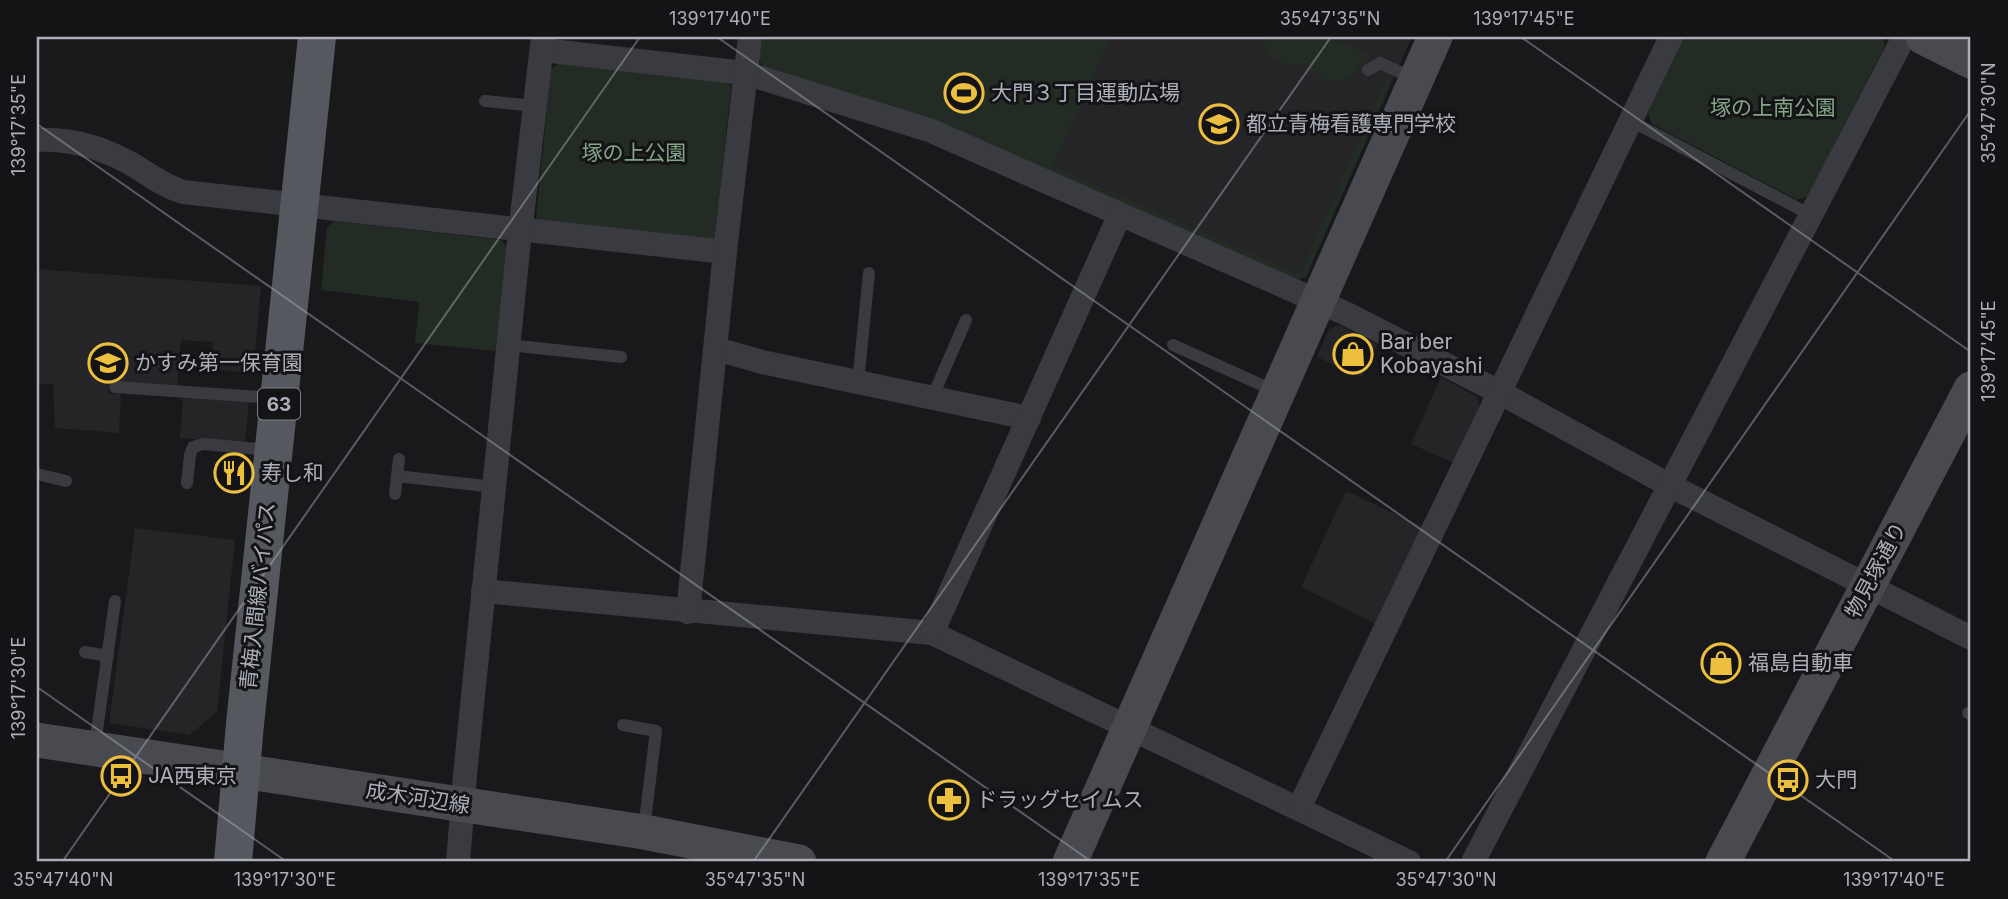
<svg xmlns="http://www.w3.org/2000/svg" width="2008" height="899" viewBox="0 0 2008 899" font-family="Inter,'Noto Sans JP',sans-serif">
	<rect width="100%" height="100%" fill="#19191b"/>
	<g fill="#252528">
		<path d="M1104,37h308l-106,240 -10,3 -251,-111z"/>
		<path d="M37,269l224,17 -8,87 -42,-4 2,-27 -32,-2 -4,46 -68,-5 -1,12 13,1 -2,39 -64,-5 -2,-44h-16z"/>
		<path d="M1340,325l37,19 -15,33 -45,-20 12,-28z"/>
		<path d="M1441,377l36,20 3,11 -26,55 -43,-19z"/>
		<path d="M183,398l66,3 -4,42 -65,-5z"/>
		<path d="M226,451l19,1 -5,42 -18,-2z"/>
		<path d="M1346,491l77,36 -47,97 -75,-37z"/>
		<path d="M135,528l100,12 -18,172 -28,23 -80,-12z"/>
	</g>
	<g fill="#232b25">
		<path d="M761,37h350l-58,129 243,107 5,-1 86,-194 5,2 -86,197 -10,3 -532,-213 -6,-8z"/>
		<path d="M1262,37h67l38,16c-8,17 -14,24 -32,30l-17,-7 -11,-11 -21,-1 -18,-10z"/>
		<path d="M1684,37h198l3,9 -77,150 -11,4 -145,-76 -4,-11z"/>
		<path d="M560,63l166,18 5,6 -16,151 -6,5 -166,-18 -7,-8 15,-147z"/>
		<path d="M335,221l166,19 6,8 -11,103 -81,-8 4,-41 -98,-12 6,-63z"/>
	</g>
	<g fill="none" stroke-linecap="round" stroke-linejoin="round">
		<g stroke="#3a3b40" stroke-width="12">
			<path d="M1368,70l12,-7 33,15"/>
			<path d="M485,101l50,5"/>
			<path d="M1631,121l180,94"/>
			<path d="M508,345l113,12"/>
			<path d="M1173,345l104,47"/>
			<path d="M858,383l11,-110"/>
			<path d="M115,387l160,11"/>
			<path d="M932,398l34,-78"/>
			<path d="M37,474l29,7"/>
			<path d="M397,476l97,11"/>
			<path d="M187,483l3,-28 3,-8 10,-3 67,6"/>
			<path d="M395,494l4,-35"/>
			<path d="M85,652l23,4"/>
			<path d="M1968,713l3,1"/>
			<path d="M623,725l33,6 -12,98"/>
			<path d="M95,745l20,-144"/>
		</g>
		<g stroke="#3a3b40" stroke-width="24">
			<path d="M542,50l203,23 184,57 418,184 152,78 170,93 302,153"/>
			<path d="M37,140c36,-2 67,8 98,26 16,10 29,20 48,26l542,60"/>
			<path d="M716,349l46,13 267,56"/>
			<path d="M483,591l449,42 477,229"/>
			<path d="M688,612l37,-360 25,-215"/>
			<path d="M932,633l188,-419"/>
			<path d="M1299,808l372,-771"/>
			<path d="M458,862l7,-87 53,-525 25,-213"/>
			<path d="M1473,862l431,-825"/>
		</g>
		<g stroke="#484a50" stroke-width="35">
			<path d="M1923,37l48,24"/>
			<path d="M37,740l607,92 155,30"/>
			<path d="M1070,862l365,-825"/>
			<path d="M1723,862l248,-473"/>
		</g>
		<path stroke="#56585f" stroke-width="38" d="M233,862l12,-138 72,-687"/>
	</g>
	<path fill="none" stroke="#acafba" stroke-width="2" stroke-opacity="0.45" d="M717,37l1179,825M1521,37l450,315M37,124l1055,738M37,687l250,175M62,862l578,-825M753,862l578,-825M1445,862l526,-752"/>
	<defs>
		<g id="stadium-ring" transform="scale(2.0125)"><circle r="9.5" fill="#141416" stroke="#edbf3f" stroke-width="1.5"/><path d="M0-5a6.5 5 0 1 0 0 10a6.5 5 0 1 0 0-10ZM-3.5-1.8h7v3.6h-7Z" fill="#edbf3f"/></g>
		<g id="school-ring" transform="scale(2.0125)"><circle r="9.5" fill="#141416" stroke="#edbf3f" stroke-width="1.5"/><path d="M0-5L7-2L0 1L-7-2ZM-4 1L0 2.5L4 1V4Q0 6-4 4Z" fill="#edbf3f"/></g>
		<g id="shop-ring" transform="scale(2.0125)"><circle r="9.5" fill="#141416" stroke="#edbf3f" stroke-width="1.5"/><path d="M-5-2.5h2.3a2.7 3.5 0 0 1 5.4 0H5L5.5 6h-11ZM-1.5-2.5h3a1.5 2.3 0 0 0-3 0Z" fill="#edbf3f"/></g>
		<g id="restaurant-ring" transform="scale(2.0125)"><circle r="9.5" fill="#141416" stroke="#edbf3f" stroke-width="1.5"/><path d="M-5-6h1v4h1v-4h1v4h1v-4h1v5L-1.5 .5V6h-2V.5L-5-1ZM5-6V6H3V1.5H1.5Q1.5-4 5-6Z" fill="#edbf3f"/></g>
		<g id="bus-ring" transform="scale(2.0125)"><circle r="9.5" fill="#141416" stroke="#edbf3f" stroke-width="1.5"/><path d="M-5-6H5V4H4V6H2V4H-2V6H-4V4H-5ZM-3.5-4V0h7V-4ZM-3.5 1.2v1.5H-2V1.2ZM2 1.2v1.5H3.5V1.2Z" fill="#edbf3f"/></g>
		<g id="pharmacy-ring" transform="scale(2.0125)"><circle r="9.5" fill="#141416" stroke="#edbf3f" stroke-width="1.5"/><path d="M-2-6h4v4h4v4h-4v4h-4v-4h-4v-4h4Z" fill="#edbf3f"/></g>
	</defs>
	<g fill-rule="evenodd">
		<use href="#stadium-ring" x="964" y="93"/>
		<use href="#school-ring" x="1219" y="124"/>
		<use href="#shop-ring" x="1353" y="354"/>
		<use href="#school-ring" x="108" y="363"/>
		<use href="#restaurant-ring" x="234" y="473"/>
		<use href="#shop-ring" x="1721" y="663"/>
		<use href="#bus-ring" x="121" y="776"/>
		<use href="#bus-ring" x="1788" y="780"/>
		<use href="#pharmacy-ring" x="949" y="800"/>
	</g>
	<g text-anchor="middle" stroke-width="6" stroke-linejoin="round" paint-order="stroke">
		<rect fill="#141416" stroke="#7e8089" stroke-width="2" x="258" y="388.5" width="42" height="31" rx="5"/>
		<g font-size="19" font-weight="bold" fill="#acafba">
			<text x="279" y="411">63</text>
		</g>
		<g font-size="21" fill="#acafba" stroke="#141416" text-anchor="start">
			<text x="991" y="100">大門３丁目運動広場</text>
			<text x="1246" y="131">都立青梅看護専門学校</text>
			<text x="1380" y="349">Bar ber<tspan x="1380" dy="24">Kobayashi</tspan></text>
			<text x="135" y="370">かすみ第一保育園</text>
			<text x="261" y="480">寿し和</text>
			<text x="1748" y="670">福島自動車</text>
			<text x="148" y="783">JA西東京</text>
			<text x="1815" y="787">大門</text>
			<text x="976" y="807">ドラッグセイムス</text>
		</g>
		<g font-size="21" fill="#84a588" stroke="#141416">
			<text x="1773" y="115">塚の上南公園</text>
			<text x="634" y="160">塚の上公園</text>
		</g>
		<g font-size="21" fill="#acafba" stroke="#141416">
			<text transform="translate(1876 570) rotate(-62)" y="7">物見塚通り</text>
			<text transform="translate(258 596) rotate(-84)" y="7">青梅入間線バイパス</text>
			<text transform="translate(418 798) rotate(9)" y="7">成木河辺線</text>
		</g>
	</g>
	<rect width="2008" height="899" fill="none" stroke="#141416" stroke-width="77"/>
	<rect x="38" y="38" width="1931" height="822" fill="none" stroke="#acafba" stroke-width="2.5"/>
	<g font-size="18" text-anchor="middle" fill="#acafba">
		<text x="720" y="25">139°17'40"E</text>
		<text x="1330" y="25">35°47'35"N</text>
		<text x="1524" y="25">139°17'45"E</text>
		<text transform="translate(1989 113) rotate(-90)" y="6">35°47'30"N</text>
		<text transform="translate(19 125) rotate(-90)" y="6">139°17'35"E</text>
		<text transform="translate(1989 351) rotate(-90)" y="6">139°17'45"E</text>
		<text transform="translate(19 688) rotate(-90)" y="6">139°17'30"E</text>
		<text x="63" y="886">35°47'40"N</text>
		<text x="285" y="886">139°17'30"E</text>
		<text x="755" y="886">35°47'35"N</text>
		<text x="1089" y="886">139°17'35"E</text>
		<text x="1446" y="886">35°47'30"N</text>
		<text x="1894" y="886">139°17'40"E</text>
	</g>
</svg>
